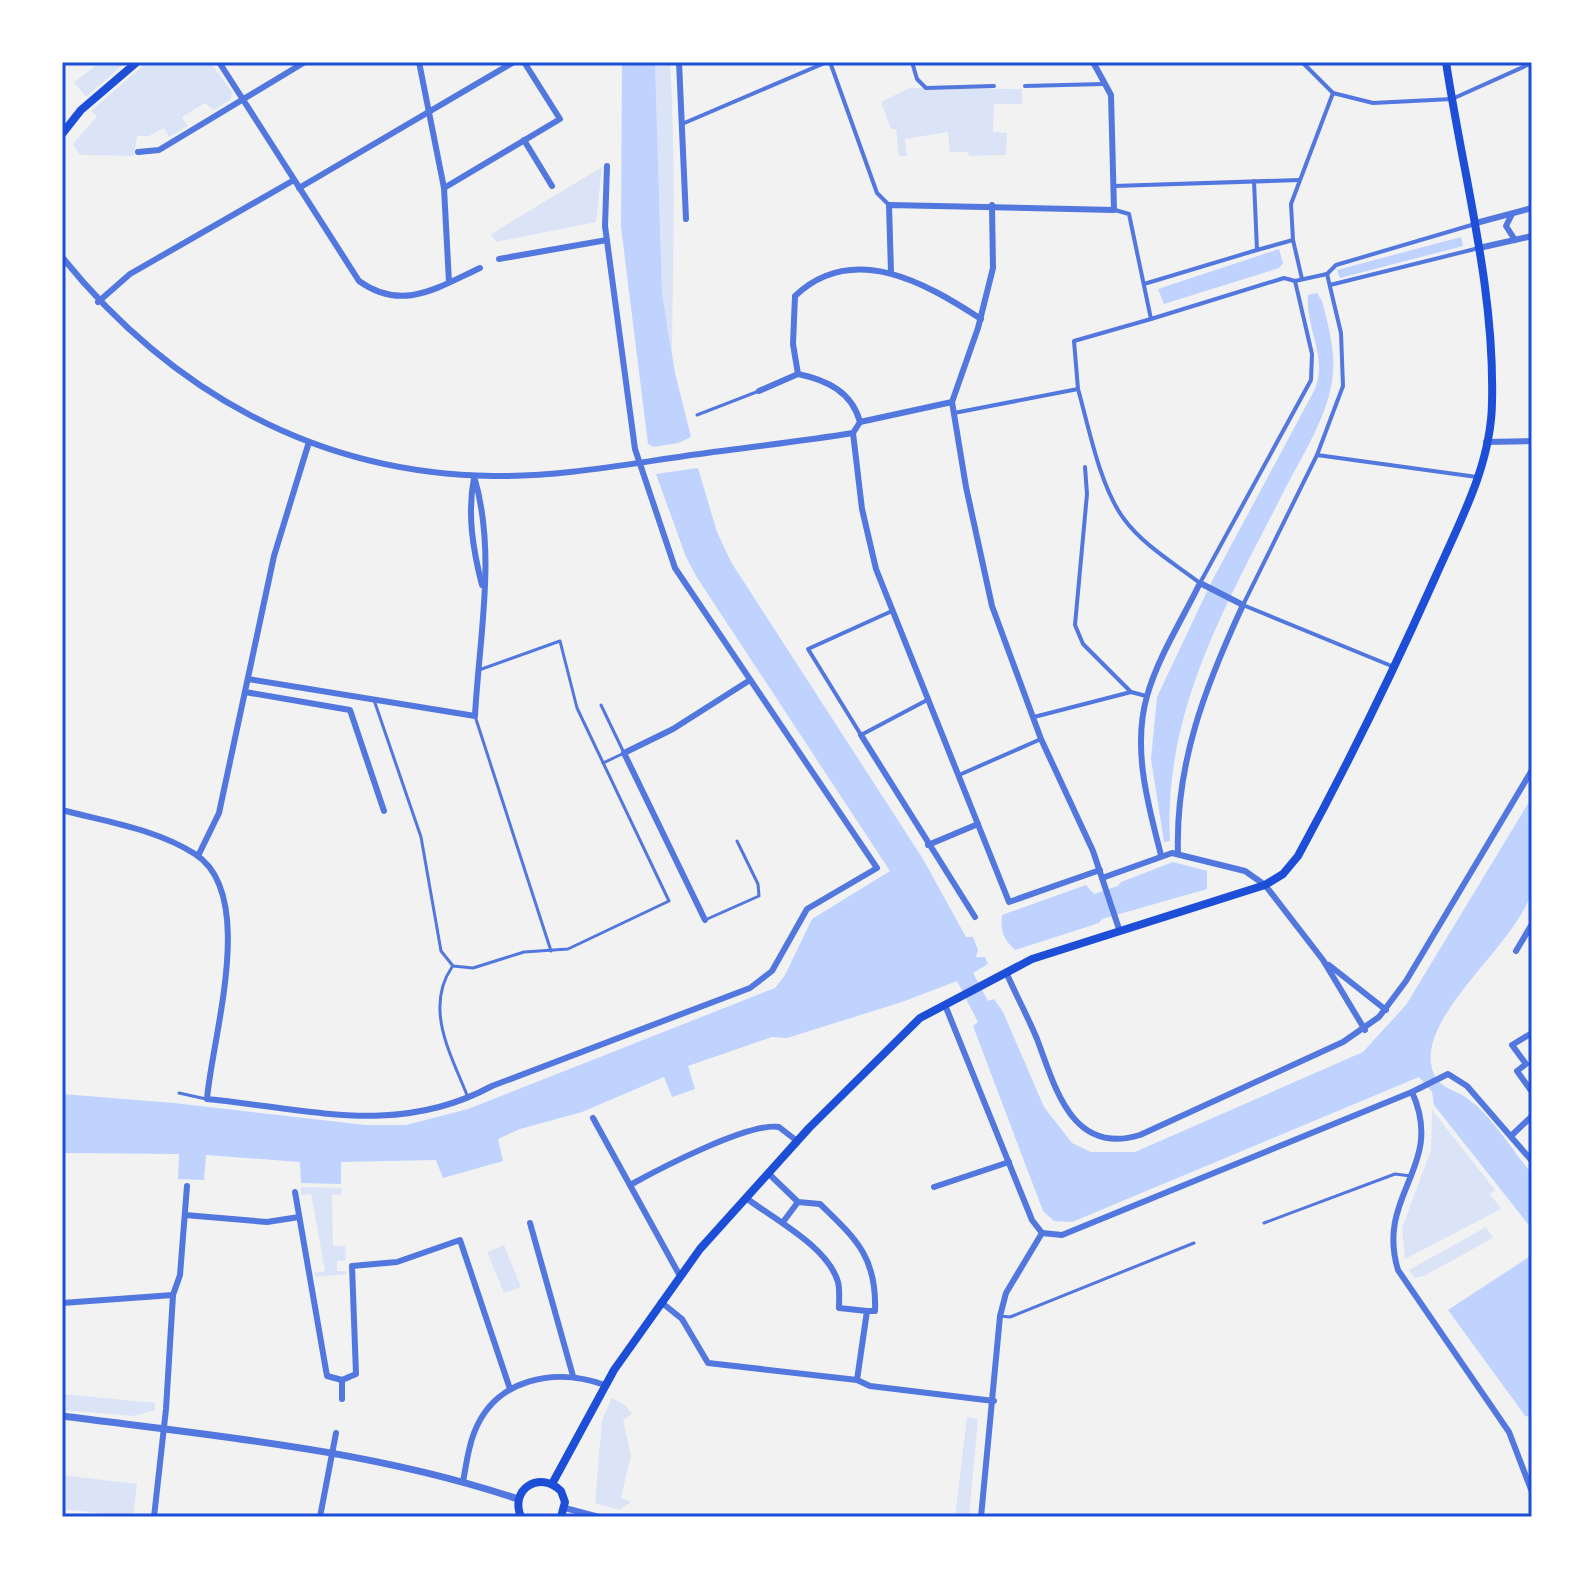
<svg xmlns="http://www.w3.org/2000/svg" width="1594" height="1579" viewBox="0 0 1594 1579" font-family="'Varela Round',sans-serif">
	<rect width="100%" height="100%" fill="#f2f2f2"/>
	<g fill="#dbe4f7">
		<path d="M101,62h25l-40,35 -12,-15z"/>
		<path d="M147,62h63l22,30 -1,7 -17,11 -9,-7 -23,14 6,9 -19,11 -5,-9 -15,8h-12l-3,20 -54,-1 -7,-11 24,-28 -6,-5z"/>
		<path d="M655,62h15c6,97 3,193 2,290l-10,-58z"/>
		<path d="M909,88l113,1v15h-28l-1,28 14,1 -1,22 -37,1 -1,-4h-18l-2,-20 -43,7 2,17h-8l-3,-27h-5l-10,-27z"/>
		<path d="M602,167l-6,55 -100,20 -5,-8z"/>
		<path d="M1432,1110l63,80 -5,4 11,15 -96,50 -3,-31 29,-78z"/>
		<path d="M301,1187l42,1 -3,7h-8l1,51h12l1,14 -9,1v10h9l1,3 -32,3 -1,-4 11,-2 -14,-77 -10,1z"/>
		<path d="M1486,1227l7,11 -69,38 -9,2 -6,-8z"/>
		<path d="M504,1245l17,42 -17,6 -17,-41z"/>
		<path d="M62,1394l93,9v7l-21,6 -72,-6z"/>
		<path d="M612,1398l13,7 7,9 -9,6 8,35 -10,43 10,4 -12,8 -24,-7 7,-83z"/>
		<path d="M967,1417l11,2 -9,98h-14z"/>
		<path d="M62,1475l75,9 -4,33 -71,-8z"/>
	</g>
	<g fill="#bfd3fe">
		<path d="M622,62h33l7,231 13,80 16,64 -1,6 -11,2 6,22 13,1 19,64 14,30 192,297 43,78h7l5,13 -2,7h9l3,7 -15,9 15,28 6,-2 9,13 41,95 28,36 19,9h44l228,-100 43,-47 126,-208c0,26 6,68 0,93 -13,54 -122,130 -98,184 7,16 22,15 34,25 25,18 44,51 64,75v55l-98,-124 -2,-13 -13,-15 -347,145 -18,-1 -11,-10 -70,-185 5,-4 -21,-41 -55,21 -115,36 -15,-1 -84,29 7,23 -23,8 -8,-20 -82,35 -62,17 -22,10 5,22 -60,17 -7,-18 -95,2v22l-40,-1 -1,-21 -94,-7 -2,25 -26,-1 1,-25 -117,-1v-59l112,9 191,22h41l62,-16 307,-121 10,-13 27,-56 78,-48 -194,-295 -10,-19 -30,-83 13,-5 -5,-21 -9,1 -7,-5 -27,-217z"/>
		<path d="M1461,237l2,9 -123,32 -3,-8z"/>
		<path d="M1279,249l4,14 -4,5 -115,36 -6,-15z"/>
		<path d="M1317,293l5,8c6,23 13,48 11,72 -3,40 -31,83 -49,118 -57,112 -121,220 -114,350l-6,1 -13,-83 6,-62 55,-116 103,-192c13,-33 -10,-61 -7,-94z"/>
		<path d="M1173,862l34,9v18l-105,30 -3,4 -84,27c-11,-10 -15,-19 -13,-35l84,-30 8,9 24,-8 3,-4z"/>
		<path d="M1532,1255v157l-6,5 -78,-107z"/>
	</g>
	<path fill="#f2f2f2" d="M691,437l2,8 -9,3 4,15 9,-1 1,6 -42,6 -1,-5 10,-3 -4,-14 -11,-1 -2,-7 5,3 25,-4z"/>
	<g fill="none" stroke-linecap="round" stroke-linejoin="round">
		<g stroke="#5277de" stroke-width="3">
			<path d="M697,415l62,-24"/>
			<path d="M374,700l47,137 20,114 12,15 20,2 51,-16 44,-3 101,-48 -92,-193 -17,-67 -81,29"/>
			<path d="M601,705l23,48 -21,10"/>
			<path d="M475,716l76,235"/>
			<path d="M705,920l54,-24 -1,-12 -21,-43"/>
			<path d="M452,967c-28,41 -1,88 15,128"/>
			<path d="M179,1093l27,6"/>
			<path d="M1264,1223l131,-49 16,2"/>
			<path d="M1000,1316l10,1 184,-74"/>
		</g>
		<g stroke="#5277de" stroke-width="4">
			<path d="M830,62l47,131 12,12"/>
			<path d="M912,62l5,17 9,9 68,-2"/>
			<path d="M1302,62l31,31 40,10 79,-4 80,-36"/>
			<path d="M1025,86l78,-2"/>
			<path d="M682,124l145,-62"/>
			<path d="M1254,181l3,69 36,-10 9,39"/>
			<path d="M1114,186l185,-6"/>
			<path d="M1115,210l14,4 22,105 133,-41 11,3"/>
			<path d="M1293,240l-2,-36 42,-111"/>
			<path d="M1327,274l14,59 2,53 -26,69 -74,150 151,62"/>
			<path d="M1327,274l9,-9 139,-41"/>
			<path d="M1295,281l32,-7"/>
			<path d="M1144,284l113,-34"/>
			<path d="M1330,285l149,-37"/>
			<path d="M1078,389c11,39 22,98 46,130 19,26 51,45 76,64l111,-203 1,-26 -17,-73"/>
			<path d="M954,413l124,-24 -4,-48 77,-22"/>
			<path d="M1317,455l160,22"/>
			<path d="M1085,467l2,27 -12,131 8,19 48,48"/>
			<path d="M892,611l-84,38 53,86 68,-36"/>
			<path d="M1034,717l97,-25 15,4"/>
			<path d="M959,775l82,-36"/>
		</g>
		<g stroke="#5277de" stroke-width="6">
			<path d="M219,62l140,219c43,31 78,7 121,-13"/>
			<path d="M419,62l25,126 5,94"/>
			<path d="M679,62l7,157"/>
			<path d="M524,140l28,46"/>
			<path d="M138,152l21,-2 146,-88"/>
			<path d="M299,188l215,-126"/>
			<path d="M444,188l116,-69 -36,-57"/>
			<path d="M992,205l1,63 -15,60 -26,74 14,85 26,119 49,133 52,112 26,78"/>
			<path d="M1512,214l-6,12 9,14"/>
			<path d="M1476,223l56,-15"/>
			<path d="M1479,248l53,-12"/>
			<path d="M62,257c109,135 255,217 431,219 64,1 129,-11 192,-20 56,-8 112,-14 168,-23"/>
			<path d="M499,259l108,-19"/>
			<path d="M891,272l-2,-67 225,5 -3,-115 -18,-33"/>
			<path d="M98,302l32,-28 164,-94"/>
			<path d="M798,374c29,6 54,18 62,48"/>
			<path d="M759,391l39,-17 -5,-30 2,-48c58,-55 131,-13 186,23"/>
			<path d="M853,433l9,76 14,60 133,333 91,-32"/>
			<path d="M853,433l7,-11 92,-20"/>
			<path d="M1486,442l46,-1"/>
			<path d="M474,478c-7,36 -1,72 8,107"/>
			<path d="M248,679l227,37c4,-79 22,-163 -1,-240"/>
			<path d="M245,692l105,18 34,101"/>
			<path d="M861,735l114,182"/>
			<path d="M62,810c45,12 94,19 133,44 63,40 17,183 12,245 102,10 191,38 285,-13l258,-98 22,-17 35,-62 70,-41 -202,-300 -40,-119 -30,-223 2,-60"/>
			<path d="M928,845l50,-21"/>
			<path d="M1161,855c-13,-50 -29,-107 -14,-159 11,-39 35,-76 53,-113l43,22c-37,80 -68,158 -65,249"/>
			<path d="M198,856l21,-43 55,-257 35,-114"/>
			<path d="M1102,878l70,-25 73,18 20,14 58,75 42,70"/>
			<path d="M705,920l-81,-167 49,-24 77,-49"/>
			<path d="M1516,951l16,-27"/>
			<path d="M1329,965l57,45"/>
			<path d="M1006,972c10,23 22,45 31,67 18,47 34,117 103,96l203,-93 36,-25 27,-36 126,-211"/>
			<path d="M945,1005l87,215 10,13"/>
			<path d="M1532,1033l-20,12 14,19 -9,7 15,21"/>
			<path d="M1412,1092c34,75 -37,102 -14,178l111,162 23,60"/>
			<path d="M593,1118l87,158"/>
			<path d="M1511,1136l21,-20"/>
			<path d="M768,1173l30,29 22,2c36,35 57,53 55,107h-8"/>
			<path d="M630,1185c29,-16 119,-63 149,-58l18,14"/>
			<path d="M934,1187l75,-25"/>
			<path d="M295,1192l32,184 15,4v19"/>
			<path d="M746,1198c28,21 82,49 92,84 2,8 1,18 1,26l28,3 -10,69"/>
			<path d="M185,1215l82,7 32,-5"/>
			<path d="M783,1222l15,-20"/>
			<path d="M530,1223l43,153"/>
			<path d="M1042,1233l20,2 350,-143 36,-18 19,12 65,75"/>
			<path d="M661,1302l21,17 26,44 149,17 13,6 124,15"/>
			<path d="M62,1303l111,-8"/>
			<path d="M342,1380l14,-6 -4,-108 45,-4 63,-22 50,149"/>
			<path d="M463,1482c3,-16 5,-34 11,-49 21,-55 81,-66 131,-48"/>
			<path d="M565,1508l34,9"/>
			<path d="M154,1517l12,-108 7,-114 7,-20 7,-89"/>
			<path d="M320,1517l16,-84"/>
			<path d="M981,1517l19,-201 6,-23 36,-60"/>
		</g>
		<path stroke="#5277de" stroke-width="7" d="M62,1416c154,20 309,34 456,83"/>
		<g stroke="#1d4ed8" stroke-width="8">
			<path d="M62,134l19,-24 56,-48"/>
			<path d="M552,1484l62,-114 86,-121 109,-121 111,-110 112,-59 233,-74 18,-11 15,-18c49,-90 94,-182 136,-276 25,-57 57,-114 58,-177 3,-116 -29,-227 -46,-341"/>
			<path d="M521,1517c-12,-28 19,-47 40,-26l4,11 -4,15"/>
		</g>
	</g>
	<rect width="1594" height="1579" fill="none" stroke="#ffffff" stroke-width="128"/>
	<rect x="64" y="64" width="1466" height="1451" fill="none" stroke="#1d4ed8" stroke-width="3"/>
</svg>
